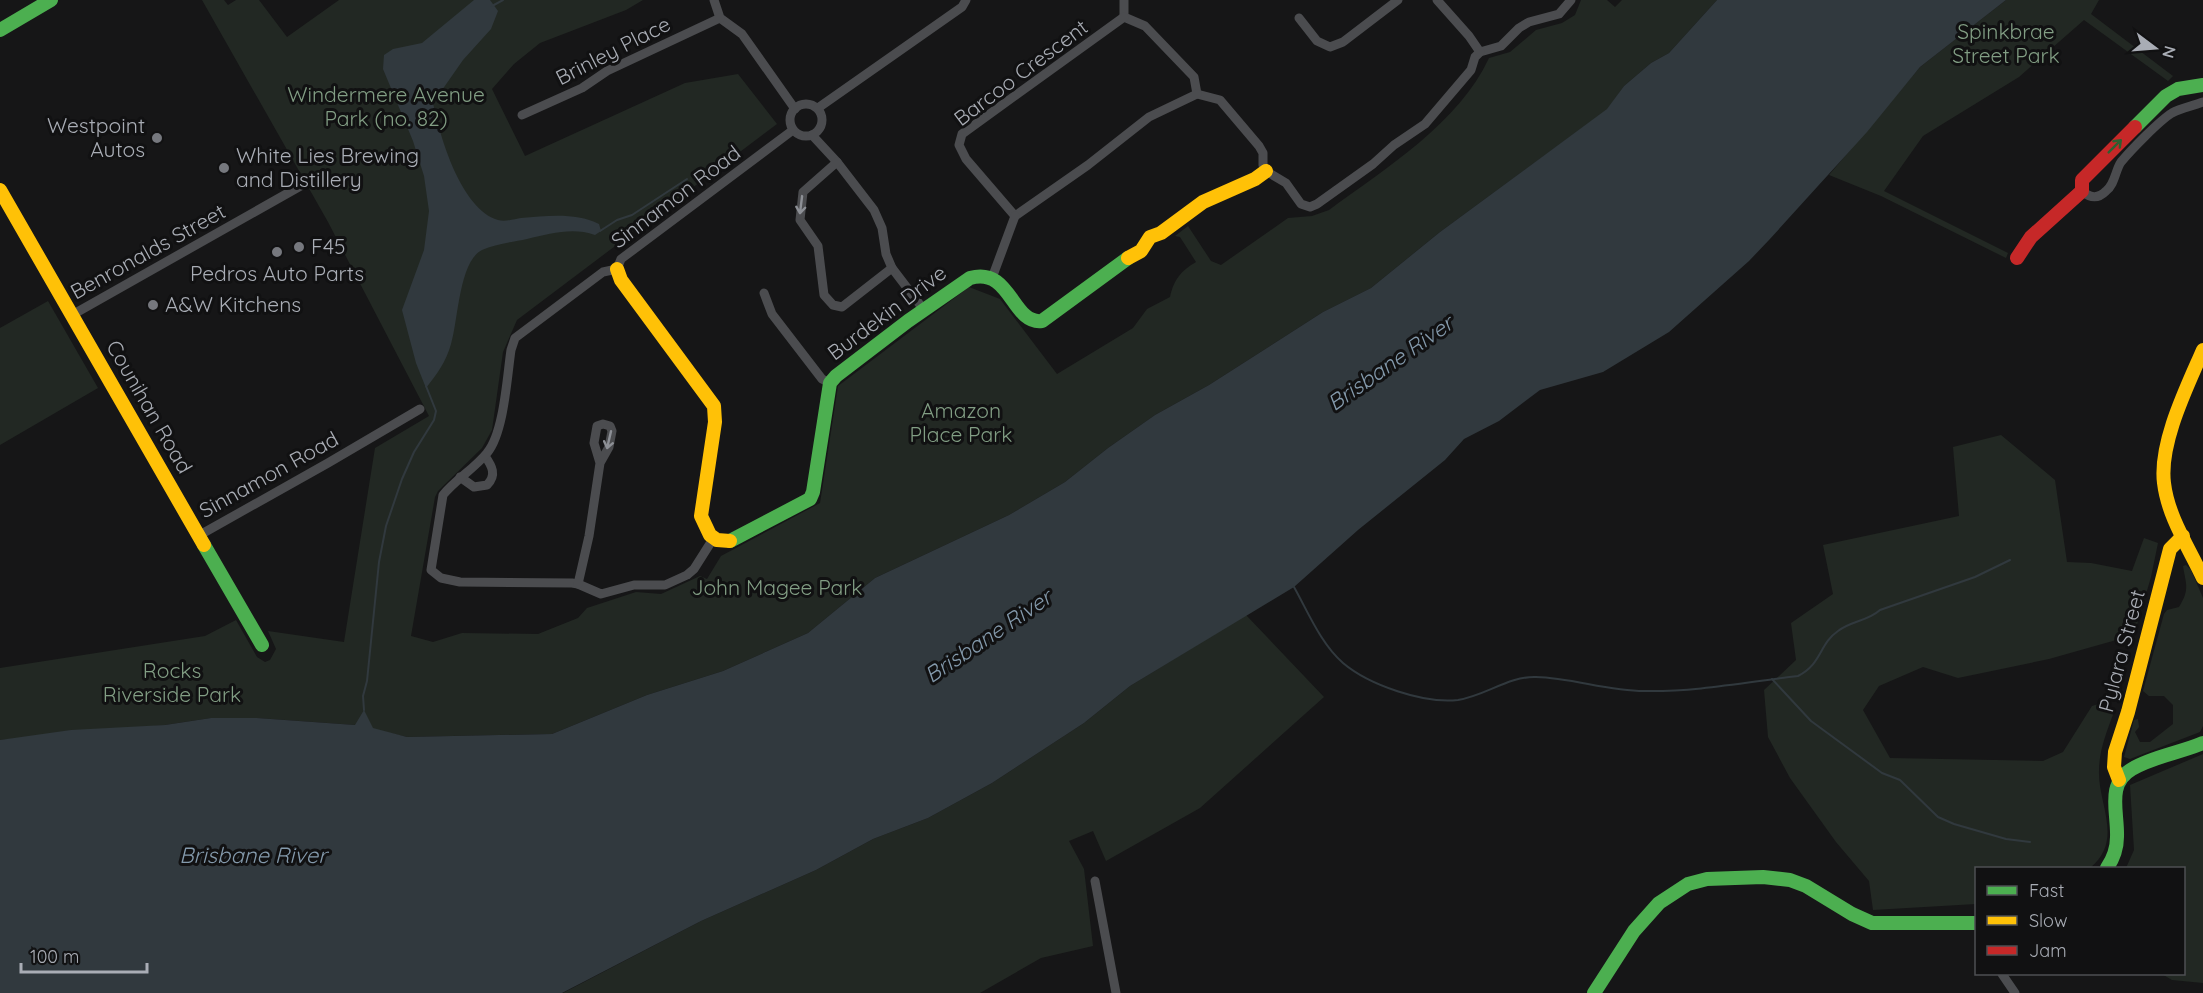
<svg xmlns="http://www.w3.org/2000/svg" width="2203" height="993" viewBox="0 0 2203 993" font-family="Quicksand,sans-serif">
	<rect width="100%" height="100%" fill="#161617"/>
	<g fill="#222823">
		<path d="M202,0h22l4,5 8,-5h23l28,37 52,-37h304l-17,10 -86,33 -26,21 -22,25 33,67 160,-73 53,-9 39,50 -260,196 -14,32 -11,78 -10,18 -44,43 -3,6 -24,139 22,6 29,-9 76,1 40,-16 9,-10 49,-16 25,2 39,-18 7,3 14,-23 99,-53 18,-117 131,-99 31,12 57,75 76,-46 14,-19 23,-12c4,-18 11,-26 26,-35l-16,-25 -5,-1 13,-10 23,35 10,4 67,-47 24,-2 17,-6c57,-42 130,-87 160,-152l21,-6 26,-22 26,-7 13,-8 6,-15h26l8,7 7,-7h95l-48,53 -18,10 -27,23 -16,23 -168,123 -69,56 -48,24 -114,73 -54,30 -47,33 -43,34 -56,33 -134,63 -67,55 -85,38 -76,24 -95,39 -145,3 -52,-12 -98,-7h-46l-46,7 -165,15v-72l205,-32 31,-16 21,37 8,5 5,-2 6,-11 -8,-18 76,11 31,-194 54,-32 -101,-194z"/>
		<path d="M2006,0h93l-8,14 82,62 -5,5 -84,-61 -65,57 -96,59 -39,55 124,62 -2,5 -125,-62 -52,-21 91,-108z"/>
		<path d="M48,301l50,87 -98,57v-117z"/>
		<path d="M2001,435l54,45 12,82 24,1 41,8 12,-33 14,5 -7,34 -17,58 -85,24 -91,19 -35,-11 -44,19 -16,24 27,48 153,3 20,-9 29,-46 13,-4 9,10c-7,19 -15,38 -15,59 -1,34 25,69 -9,97h-114v36l-103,6 -4,-29 -33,-39 -46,-64 -22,-41 -4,-47 32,-30 -5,-37 42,-29 -10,-49 136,-29 -6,-69z"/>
		<path d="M2186,565l5,5 12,28v128l-3,6 -70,27 -6,-2 10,-37 4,-1 1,8 -4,5 5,10h10l23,-18v-19l-9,-9h-15l-6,-5 21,-77 3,-4 12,-3c11,-18 7,-22 4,-41z"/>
		<path d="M1246,615l78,82 -124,111 -94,53 -13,-30 -24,10 15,28 9,77 -52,12 -61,35h-417l138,-72 115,-51 57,-31 55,-21 64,-35 92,-60 46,-37z"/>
		<path d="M2203,754v229l-31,-3 -10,-6h22v-106h-58l8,-18 -4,-65z"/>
	</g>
	<g fill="#31393e">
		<path d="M474,0h16l8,11 -7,18 -28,31 -30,43c7,34 28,106 65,117 7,2 17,-1 23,-2 26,-2 54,-6 78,6l2,7 -6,4c-23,-8 -45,-1 -68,4 -14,3 -32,5 -45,11 -23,11 -24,72 -31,94 -5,18 -14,30 -25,44l-10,-25 -14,-53 22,-60 5,-39 -5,-35 -11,-35 -30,-72 1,-14 9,-6 29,-6z"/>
		<path d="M1717,0h289l-86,67 -53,65 -98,108 -20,21 -80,71 -66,40 -63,18 -41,31 -35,18 -19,21 -87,70 -64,57 -164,99 -46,37 -92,60 -64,35 -55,21 -57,31 -115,51 -139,72h-562v-253l71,-10 94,-5 46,-7h46l98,7 9,-15 9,18 34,9 145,-3 95,-39 76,-24 85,-38 67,-55 134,-63 56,-33 43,-34 47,-33 54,-30 114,-73 48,-24 69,-56 167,-123 17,-23 27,-23 18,-10z"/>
	</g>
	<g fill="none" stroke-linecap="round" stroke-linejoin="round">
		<g stroke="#31393e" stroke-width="2">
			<path d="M492,6l11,-6"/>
			<path d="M600,231l17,-11 15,-5 55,-36"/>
			<path d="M1294,587c14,25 27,57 49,76 26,22 81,41 115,37 27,-4 51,-24 78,-23 37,1 71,14 108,14 52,1 103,-9 154,-15 24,-12 21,-32 40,-45 13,-10 30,-10 42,-21l95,-33 35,-17"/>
			<path d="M1772,679l39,42 71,52 18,7 38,37 16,7 52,15 24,3"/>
			<path d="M364,710l-1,-14 4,-15 12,-119 7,-36 16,-47 12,-27 20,-32 2,-9 -10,-25"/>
		</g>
		<g stroke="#4b4c4f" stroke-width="9">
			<path d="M714,0l6,18 22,16 53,75"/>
			<path d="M1124,0v17l21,9 49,51 3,17 23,6 39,46 4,7v12l3,6 20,12 15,21 9,3 7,-3 56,-40 21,-19 31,-21 46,-54 4,-13 5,-5 21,-6 18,-18 10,-6 30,-8 12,-14"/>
			<path d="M1437,0l32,36 11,16"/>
			<path d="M1124,17l-162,117 -3,11 7,14 49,57 73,-51 61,-48 48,-23"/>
			<path d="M1299,18l18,23 13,6 13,-5 55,-42"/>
			<circle cx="806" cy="120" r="16"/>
			<path d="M818,108l144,-101 4,-7"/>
			<path d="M522,115l60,-27 25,-17 113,-53"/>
			<path d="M812,135l25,27 37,48 8,18 4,26 6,14 32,42"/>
			<path d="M837,162l-34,30 -3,28 18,26 6,49 9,10 9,2 50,-39"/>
			<path d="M2082,191c8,7 16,8 24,0 9,-7 9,-20 15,-29 10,-12 38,-41 51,-49 9,-5 21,-7 31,-11"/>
			<path d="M992,278l23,-62"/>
			<path d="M764,293l8,21 50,65 8,4"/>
			<path d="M72,315l232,-131"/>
			<path d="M460,477l14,10 13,-2c10,-10 5,-19 -2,-29"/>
			<path d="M198,536l130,-73 92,-54"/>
			<path d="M713,539l-19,30 -7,6 -22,10h-31l-33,9 -23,-10 -6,-1 -112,-1 -19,-4 -10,-8 12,-75c13,-16 31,-26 44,-42 17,-20 20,-76 24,-103l4,-12 88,-66 14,-3 4,-10 172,-129"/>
			<path d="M578,584l11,-48 11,-73 9,-16 3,-16 -2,-5 -7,-2 -6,2 -3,17 6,20"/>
			<path d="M1095,881l21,112"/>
			<path d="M2002,974l13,19"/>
		</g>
		<g stroke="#4caf50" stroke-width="14">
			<path d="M0,30l51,-30"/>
			<path d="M2135,127l31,-31 12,-7 25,-4"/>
			<path d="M730,541l80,-42 3,-7 17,-109 6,-7 72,-55 62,-43c41,-12 42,47 72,43l86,-63"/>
			<path d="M204,545l58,100"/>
			<path d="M2107,868c6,-9 10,-20 10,-31 1,-25 -11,-53 15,-68 22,-13 48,-16 71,-26"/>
			<path d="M1594,993l40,-62 25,-28 29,-19 19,-5 56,-2 27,3 16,6 46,28 20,9h104"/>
		</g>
		<g stroke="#ffc107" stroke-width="14">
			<path d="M0,190l204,355"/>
			<path d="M1128,258l13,-7 9,-14 11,-4 42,-31 52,-23 11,-8"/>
			<path d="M617,269l4,11 93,126 1,16 -14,94 9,19 7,5 13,1"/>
			<path d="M2203,350c-16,37 -44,93 -39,133 4,34 25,65 39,95"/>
			<path d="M2119,780l-5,-13 1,-15 13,-40 42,-163 13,-13"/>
		</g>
		<path stroke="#c62828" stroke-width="14" d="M2017,258l14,-21 51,-46v-11l53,-53"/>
	</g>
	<defs><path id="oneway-shaft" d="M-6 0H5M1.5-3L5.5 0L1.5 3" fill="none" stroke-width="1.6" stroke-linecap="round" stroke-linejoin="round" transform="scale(1.5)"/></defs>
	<use stroke="#2e6031" href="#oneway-shaft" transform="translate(2115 146) rotate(-45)"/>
	<g stroke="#8d9096">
		<use href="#oneway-shaft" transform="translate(801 205) rotate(97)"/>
		<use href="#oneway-shaft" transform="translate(609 440) rotate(103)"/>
	</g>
	<g fill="#76787e" stroke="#111112" stroke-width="2">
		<circle cx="157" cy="138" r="6"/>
		<circle cx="224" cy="168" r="6"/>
		<circle cx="299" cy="247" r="6"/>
		<circle cx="277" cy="252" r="6"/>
		<circle cx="153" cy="305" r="6"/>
	</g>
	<g text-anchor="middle" stroke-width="6" stroke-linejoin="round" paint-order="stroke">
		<g font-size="21" fill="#829e84" stroke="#111112">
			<text x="2006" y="39">Spinkbrae<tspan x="2006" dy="24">Street Park</tspan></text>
			<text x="386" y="102">Windermere Avenue<tspan x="386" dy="24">Park (no. 82)</tspan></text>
			<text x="961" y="418">Amazon<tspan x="961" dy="24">Place Park</tspan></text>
			<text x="777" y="595">John Magee Park</text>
			<text x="172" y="678">Rocks<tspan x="172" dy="24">Riverside Park</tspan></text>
		</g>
		<g font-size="21" fill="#a9adb5" stroke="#111112">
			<text transform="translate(613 51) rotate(-27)" y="7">Brinley Place</text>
			<text transform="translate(1021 73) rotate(-37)" y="7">Barcoo Crescent</text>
			<text transform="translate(676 197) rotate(-37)" y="7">Sinnamon Road</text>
			<text transform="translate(148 252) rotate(-29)" y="7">Benronalds Street</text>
			<text transform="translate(887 313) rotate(-37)" y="7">Burdekin Drive</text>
			<text transform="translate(149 407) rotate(60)" y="7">Counihan Road</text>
			<text transform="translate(269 475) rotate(-29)" y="7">Sinnamon Road</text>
			<text transform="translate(2122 651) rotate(-75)" y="7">Pylara Street</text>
		</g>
		<g font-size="21" fill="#a9adb5" stroke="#111112" text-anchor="start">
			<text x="145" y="133" text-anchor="end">Westpoint<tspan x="145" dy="24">Autos</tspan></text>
			<text x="236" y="163">White Lies Brewing<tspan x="236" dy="24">and Distillery</tspan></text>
			<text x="311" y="254">F45</text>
			<text x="277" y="281" text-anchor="middle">Pedros Auto Parts</text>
			<text x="165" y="312">A&amp;W Kitchens</text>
		</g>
		<g font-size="22" font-style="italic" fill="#849aac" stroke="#111112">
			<text transform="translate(1390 363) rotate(-35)" y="8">Brisbane River</text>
			<text transform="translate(988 636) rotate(-34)" y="8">Brisbane River</text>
			<text x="253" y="863">Brisbane River</text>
		</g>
	</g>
	<rect x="1975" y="867" width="210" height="108" fill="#111112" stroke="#4e4f53" stroke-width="1.5"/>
	<rect x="1987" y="886" width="30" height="9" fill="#4caf50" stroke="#4e4f53" stroke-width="1.5"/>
	<text x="2029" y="897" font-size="18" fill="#a9adb5">Fast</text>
	<rect x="1987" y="916" width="30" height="9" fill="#ffc107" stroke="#4e4f53" stroke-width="1.5"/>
	<text x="2029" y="927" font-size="18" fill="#a9adb5">Slow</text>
	<rect x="1987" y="946" width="30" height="9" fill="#c62828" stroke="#4e4f53" stroke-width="1.5"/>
	<text x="2029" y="957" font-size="18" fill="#a9adb5">Jam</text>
	<g transform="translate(2155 48) rotate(106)" stroke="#111112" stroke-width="4.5" paint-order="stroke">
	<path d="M0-4.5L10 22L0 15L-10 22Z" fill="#a9adb5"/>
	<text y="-9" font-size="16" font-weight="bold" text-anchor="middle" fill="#a9adb5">N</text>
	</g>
	<path d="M21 963v9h126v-9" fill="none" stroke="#a9adb5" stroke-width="3"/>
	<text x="30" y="963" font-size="18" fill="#a9adb5" stroke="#111112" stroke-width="4.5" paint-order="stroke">100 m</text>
</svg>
